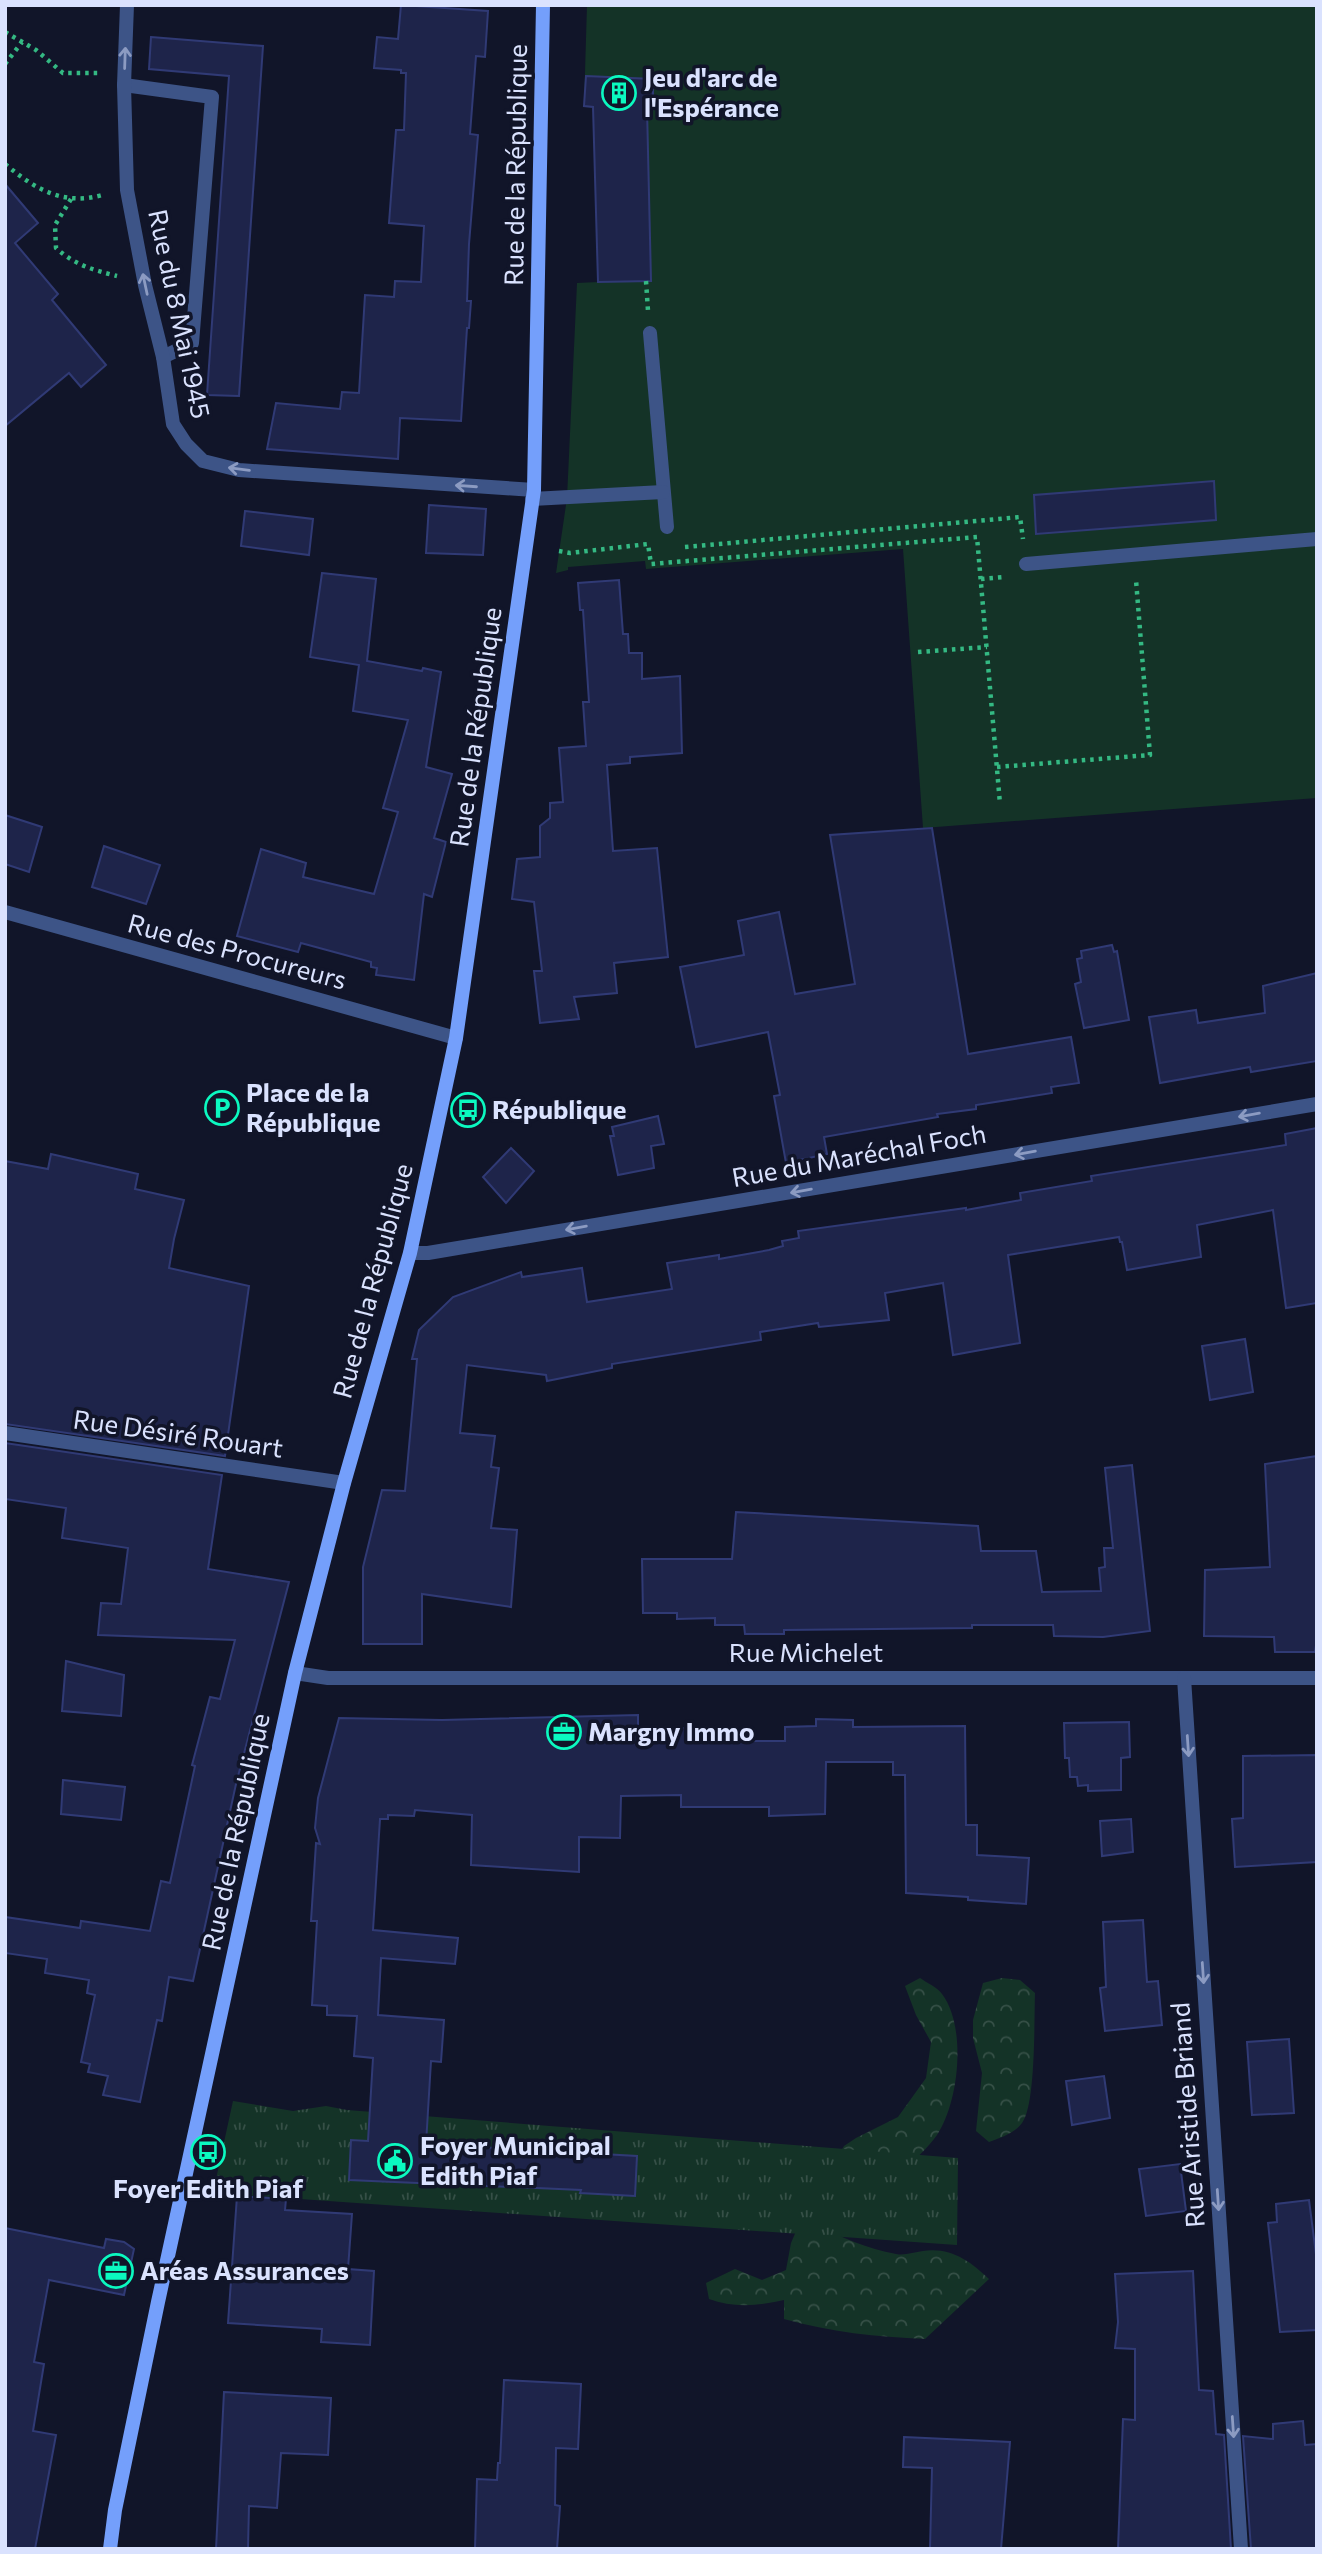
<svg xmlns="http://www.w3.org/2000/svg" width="1322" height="2554" viewBox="0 0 1322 2554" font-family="Commissioner,sans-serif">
	<defs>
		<pattern id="forest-crowns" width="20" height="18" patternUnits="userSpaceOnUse" patternTransform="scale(1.75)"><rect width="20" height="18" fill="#143327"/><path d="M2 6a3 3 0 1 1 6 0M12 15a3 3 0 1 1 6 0" fill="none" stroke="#365047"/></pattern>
		<pattern id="park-tufts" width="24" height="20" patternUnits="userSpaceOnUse" patternTransform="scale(1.75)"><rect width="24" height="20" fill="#143327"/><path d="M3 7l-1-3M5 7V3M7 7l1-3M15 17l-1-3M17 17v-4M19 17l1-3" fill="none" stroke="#365047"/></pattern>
	</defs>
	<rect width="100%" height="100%" fill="#111529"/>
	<g fill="url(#forest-crowns)">
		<path d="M920,1978c7,5 17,9 22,16 25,33 17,108 -5,141 -9,13 -23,25 -34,36l-64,-17 5,-8 12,-8 42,-21 28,-39 5,-36 -15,-27 -11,-29z"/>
		<path d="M1002,1978l18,2 15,13c-1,26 1,112 -13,130 -7,10 -22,15 -33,19l-13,-11 6,-58 -9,-35v-18l10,-37z"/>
		<path d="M816,2225c26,12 51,24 80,29 9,2 18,-2 27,-3 28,-4 47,10 66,28l-64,60c-48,-2 -95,-7 -141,-20v-19c-26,6 -51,8 -75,-1l-3,-16 29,-14 27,11 24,-10 5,-27 6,-14z"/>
	</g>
	<path fill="url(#park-tufts)" d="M233,2101l60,10 33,-5 21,4 611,48 -1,87 -744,-52z"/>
	<path fill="#143327" d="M587,5h730v793l-394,30 -20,-279 -257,20 -1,-8 -77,6v3l-12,3 11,-75 10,-215 21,-1 -5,-175 -9,-1z"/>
	<g fill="#1e244a" stroke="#303a75" stroke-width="2">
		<path d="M401,5l87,6 -3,46 -9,-1 -6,78 8,1 -9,109 -2,57h4l-2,27h-2l-6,93 -61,-3 -2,41 -131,-10 9,-46 64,6 2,-17 17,1 6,-98 29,2 1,-16 26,1 3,-56 -35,-3 7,-93h8l2,-57h-5v-3l-27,-2 3,-31 21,2z"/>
		<path d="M151,37l112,9 -24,350 -32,-1 22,-319 -80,-7z"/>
		<path d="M586,76l67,3v30l-6,-1 4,173 -53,1 -5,-175 -9,-1z"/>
		<path d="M5,184l33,39 -23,20 43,51 -6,6 54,65 -25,22 -12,-14 -64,53z"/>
		<path d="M1214,481l2,39 -180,14 -2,-39z"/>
		<path d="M429,505l57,4 -3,46 -57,-2z"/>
		<path d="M245,511l68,8 -4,36 -68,-9z"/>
		<path d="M322,573l54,6 -9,82 55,10 1,-3 18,4 -15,95 26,7 -18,64 12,4 -14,55 -8,-3 -10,86 -38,-5 1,-7 -6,-1v-5l-70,-19 -3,9 -61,-16 24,-87 45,14 -3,14 71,17 24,-82 -15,-4 25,-88 -55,-9 6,-46 -49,-8z"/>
		<path d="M619,580l4,54h5l1,19h13v26l38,-3 2,77 -52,4v6l-23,2 6,86 44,-3 11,109 -54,6 3,30 -43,4 5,22 -39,4 -6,-52h8l-8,-69 -22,-3 5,-40 23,-2v-31l10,-8v-15l13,-1 -4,-54 27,-2 -3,-44h6l-6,-92h-3l-2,-27z"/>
		<path d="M5,815l37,12 -13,45 -24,-8z"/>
		<path d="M932,828l36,226 103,-17 8,46 -28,4 1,6 -76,12v4l-39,5 1,3 -114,20 3,17 -41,9 -12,-67 6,-1 -12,-63 -72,15 -16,-80 64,-12 -6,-34 41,-9 16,82 60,-10 -25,-149z"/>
		<path d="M104,846l56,19 -14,39 -54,-17z"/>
		<path d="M1112,945l2,7 3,-1 12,69 -45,8 -9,-44 6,-2 -4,-23 5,-1 -1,-7z"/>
		<path d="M1317,973v88l-66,11 -1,-5 -90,16 -11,-66 47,-7 2,13 67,-10 -2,-27z"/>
		<path d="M658,1116l6,28 -13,2 3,22 -36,7 -8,-39h4l-2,-9z"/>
		<path d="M1317,1128v175l-31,5 -13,-98 -76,15 4,32 -74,13 -5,-28h-2l-1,-5 -111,18 12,88 -67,12 -10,-72 -58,10 4,27 -70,7 -1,-4 -58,9 1,8 -149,24v4l-65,13 -1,-6 -79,-10 -7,68 35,3 -4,31 8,1 -8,60 26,2 -6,77 -89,-13v50h-59v-77l19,-77 23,1 12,-132h-5l7,-29 34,-33 68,-25 1,5 60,-9 5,34 85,-13 -5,-26 52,-8v4l50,-9 14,-4 -1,-5 17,-3 -1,-7 168,-23v2l55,-10 -1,-7 72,-12 -1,-5 195,-31 -1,-11z"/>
		<path d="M511,1148l23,23 -28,32 -23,-26z"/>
		<path d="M51,1154l87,20 -3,15 49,11 -10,39 -5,29 80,18 -24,170 -220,-32v-263l43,8z"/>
		<path d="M1245,1339l8,53 -43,8 -8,-54z"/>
		<path d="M5,1443l217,32 -14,94 81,13 -53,202 -43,197 -24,-4 -7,44 -5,-1 -17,82 -37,-7 5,-19 -20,-4 2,-8 -9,-2 14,-67 -8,-2 2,-13 -44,-7 2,-14 -42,-6v-36l75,11 1,-7 69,10 11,-50 9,2 25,-117 -3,-1 18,-68 10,2 15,-59 -137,-5 3,-32 20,1 7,-56 -66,-10 4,-30 -61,-9z"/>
		<path d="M1317,1456v183l-2,13h-40l-1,-15 -70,-1 1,-66 65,-3 -5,-103z"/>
		<path d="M1132,1465l18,166 -47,6 -49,-1 -1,-11h-81v3l-188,2v4h-39l-1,-9h-29v-7l-38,1v-6h-34l-1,-54h90l4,-47 242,14 3,25h55l6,41 59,-1 -2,-23 6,-1 -1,-19h9l-8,-80z"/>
		<path d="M66,1661l58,14 -3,41 -59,-5z"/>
		<path d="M638,1715v13h81v13h66v-14l31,-1v-7l37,1v7l112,-1 1,99h11v30l52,3 -3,46 -58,-4v-3l-62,-4 -1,-118h-12v-13h-67l-1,52 -56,2v-9h-88v-12l-60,1 -1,42 -41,-1v35l-108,-7 1,-50 -57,-5 -1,6 -26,-1v4h-8l-7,111 85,8 -3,26 -74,-6 -3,57 66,5 -3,42 -10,-1 -5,83 211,12 -2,40 -55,-3 1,-3 -232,-10 2,-40 17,1 5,-83 -19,-2 3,-40 -30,-1v-9l-15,-1 5,-84h-6l5,-78 4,1 -5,-16 3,-30 21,-80 103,2z"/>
		<path d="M1129,1722l1,35 -9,1v32l-33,1v-6l-10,1 -1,-9h-7l-1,-19h-4l-1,-35z"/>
		<path d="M1317,1755v107l-82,5 -3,-48 11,-1v-62z"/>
		<path d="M63,1780l62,7 -4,33 -60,-6z"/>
		<path d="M1131,1819l2,33 -31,4 -2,-35z"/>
		<path d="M1143,1920l4,62 11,-1 4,44 -57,6 -5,-43 6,-1 -3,-65z"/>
		<path d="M1289,2039l5,74 -42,2 -5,-73z"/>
		<path d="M1104,2076l6,42 -38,7 -6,-44z"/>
		<path d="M1180,2164l6,47 -40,5 -7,-47z"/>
		<path d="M237,2196l49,3 -1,11 67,4 -4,55 26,2 -4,74 -49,-3 1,-13 -94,-6z"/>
		<path d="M1309,2200l8,62v68l-37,2 -12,-109 9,-1 -1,-18z"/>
		<path d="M5,2228l99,20 2,-9 18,3 10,7 -10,46 -75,-15 -15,82 10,2 -11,67 23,4 -21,114h-30z"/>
		<path d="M1193,2271l6,119 14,1 3,43 8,1 7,114h-113l5,-130 12,1v-71l-20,-1 3,-26 -3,-48z"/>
		<path d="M504,2380l77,4 -3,65 -22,-1 -1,57 5,1 -3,43h-82l2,-70 20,1 1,-17h2z"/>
		<path d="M224,2392l107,6 -3,57 -47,-2 -4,55 -28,-2 -1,43h-32z"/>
		<path d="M1303,2421l2,24 12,-1v105h-66l-8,-113 30,3v-15z"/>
		<path d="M904,2437l106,5 -9,107h-71l2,-81 -29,-1z"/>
	</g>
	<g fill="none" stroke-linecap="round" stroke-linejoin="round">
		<g stroke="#34b983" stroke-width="4.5" stroke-dasharray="3.5 5" stroke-linecap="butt">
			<path d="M5,32l31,18 27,23h36"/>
			<path d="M5,64l17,-22"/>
			<path d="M5,164c30,25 58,42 97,31"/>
			<path d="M71,199l-16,26 1,23c19,17 37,22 61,28"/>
			<path d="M646,281l2,30"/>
			<path d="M685,547l335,-30 3,22"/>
			<path d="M559,551l11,2 78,-9 3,20 326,-27 23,267"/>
			<path d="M981,579l24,-2"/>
			<path d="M918,652l69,-5"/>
			<path d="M997,767l153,-12 -14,-175"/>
		</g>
		<g stroke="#3d5487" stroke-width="14">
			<path d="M124,85l88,12 -20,246 -29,14"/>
			<path d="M650,333l17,194"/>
			<path d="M532,499l131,-7"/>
			<path d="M1026,564l291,-25"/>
		</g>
		<g stroke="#3d5487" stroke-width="14">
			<path d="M127,5l-3,80 3,105 18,95 18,72 10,67 13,20 17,17 36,9 295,20"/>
			<path d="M5,912l451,126"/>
			<path d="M410,1253h18l889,-149"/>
			<path d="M5,1433l339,50"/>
			<path d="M295,1673l33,5h989"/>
			<path d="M1184,1678l57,871"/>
		</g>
		<path stroke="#749ffb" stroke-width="14" d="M110,2549l5,-39 43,-208 137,-629 49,-190 66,-230 46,-215 78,-548 9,-485"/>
	</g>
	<defs><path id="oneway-shaft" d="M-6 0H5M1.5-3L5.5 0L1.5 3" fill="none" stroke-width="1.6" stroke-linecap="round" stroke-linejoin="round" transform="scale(1.75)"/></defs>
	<g stroke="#8c9bc2">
		<use href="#oneway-shaft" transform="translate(125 58) rotate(-88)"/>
		<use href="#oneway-shaft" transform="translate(145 284) rotate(-102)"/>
		<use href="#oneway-shaft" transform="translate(239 469) rotate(-173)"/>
		<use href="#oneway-shaft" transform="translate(466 486) rotate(-176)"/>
		<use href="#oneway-shaft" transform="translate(1249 1115) rotate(170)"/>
		<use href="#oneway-shaft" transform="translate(1025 1153) rotate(170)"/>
		<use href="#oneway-shaft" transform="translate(801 1191) rotate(170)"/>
		<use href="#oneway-shaft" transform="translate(576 1228) rotate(170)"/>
		<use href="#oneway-shaft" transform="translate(1188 1746) rotate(86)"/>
		<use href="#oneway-shaft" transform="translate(1203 1973) rotate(86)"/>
		<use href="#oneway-shaft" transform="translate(1218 2200) rotate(86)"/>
		<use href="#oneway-shaft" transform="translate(1233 2427) rotate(86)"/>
	</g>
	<defs>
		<g id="building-ring" transform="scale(1.75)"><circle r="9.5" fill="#111529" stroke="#0bf9c0" stroke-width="1.5"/><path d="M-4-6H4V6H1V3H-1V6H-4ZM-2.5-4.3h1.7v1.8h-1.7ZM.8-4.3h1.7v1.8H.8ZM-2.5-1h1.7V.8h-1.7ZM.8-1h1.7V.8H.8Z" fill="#0bf9c0"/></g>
		<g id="parking-ring" transform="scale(1.75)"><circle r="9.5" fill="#111529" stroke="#0bf9c0" stroke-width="1.5"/><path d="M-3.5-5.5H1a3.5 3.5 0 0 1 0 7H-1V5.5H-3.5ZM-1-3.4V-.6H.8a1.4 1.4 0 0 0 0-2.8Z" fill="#0bf9c0"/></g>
		<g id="bus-ring" transform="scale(1.75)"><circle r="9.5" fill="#111529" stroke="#0bf9c0" stroke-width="1.5"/><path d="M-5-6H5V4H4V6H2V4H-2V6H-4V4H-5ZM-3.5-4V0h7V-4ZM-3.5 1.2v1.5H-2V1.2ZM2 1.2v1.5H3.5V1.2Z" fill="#0bf9c0"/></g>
		<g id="office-ring" transform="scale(1.75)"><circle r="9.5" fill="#111529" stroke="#0bf9c0" stroke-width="1.5"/><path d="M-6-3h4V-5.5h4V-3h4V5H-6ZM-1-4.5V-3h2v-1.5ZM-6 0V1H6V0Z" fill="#0bf9c0"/></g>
		<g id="civic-ring" transform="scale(1.75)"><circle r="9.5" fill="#111529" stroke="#0bf9c0" stroke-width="1.5"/><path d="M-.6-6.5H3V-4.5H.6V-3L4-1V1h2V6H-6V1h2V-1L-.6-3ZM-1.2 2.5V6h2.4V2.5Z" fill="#0bf9c0"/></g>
	</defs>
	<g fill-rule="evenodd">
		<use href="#building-ring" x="619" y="93"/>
		<use href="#parking-ring" x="222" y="1108"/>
		<use href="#bus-ring" x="468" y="1110"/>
		<use href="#office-ring" x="564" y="1732"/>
		<use href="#bus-ring" x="208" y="2152"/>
		<use href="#civic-ring" x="395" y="2161"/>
		<use href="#office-ring" x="116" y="2271"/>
	</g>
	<g text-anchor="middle" stroke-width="7" stroke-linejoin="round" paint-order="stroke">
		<g font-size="26" font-weight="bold" fill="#dae2fe" stroke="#111529" text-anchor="start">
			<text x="644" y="87">Jeu d'arc de<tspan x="644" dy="30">l'Espérance</tspan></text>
			<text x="246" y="1102">Place de la<tspan x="246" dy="30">République</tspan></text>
			<text x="492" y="1119">République</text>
			<text x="588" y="1741">Margny Immo</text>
			<text x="420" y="2155">Foyer Municipal<tspan x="420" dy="30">Edith Piaf</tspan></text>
			<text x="208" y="2198" text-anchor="middle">Foyer Edith Piaf</text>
			<text x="140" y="2280">Aréas Assurances</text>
		</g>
		<g font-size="26" fill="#dae2fe" stroke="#111529">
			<text transform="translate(516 165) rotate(-89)" y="9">Rue de la République</text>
			<text transform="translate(179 314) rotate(78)" y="9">Rue du 8 Mai 1945</text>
			<text transform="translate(476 727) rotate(-82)" y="9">Rue de la République</text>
			<text transform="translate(237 952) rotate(15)" y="9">Rue des Procureurs</text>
			<text transform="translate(859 1156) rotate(-10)" y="9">Rue du Maréchal Foch</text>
			<text transform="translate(373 1281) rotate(-75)" y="9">Rue de la République</text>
			<text transform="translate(178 1434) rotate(8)" y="9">Rue Désiré Rouart</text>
			<text x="806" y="1662">Rue Michelet</text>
			<text transform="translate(236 1832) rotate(-78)" y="9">Rue de la République</text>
			<text transform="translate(1188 2115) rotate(-94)" y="9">Rue Aristide Briand</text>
		</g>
	</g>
	<rect width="1322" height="2554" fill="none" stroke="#dae2fe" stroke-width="14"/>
</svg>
